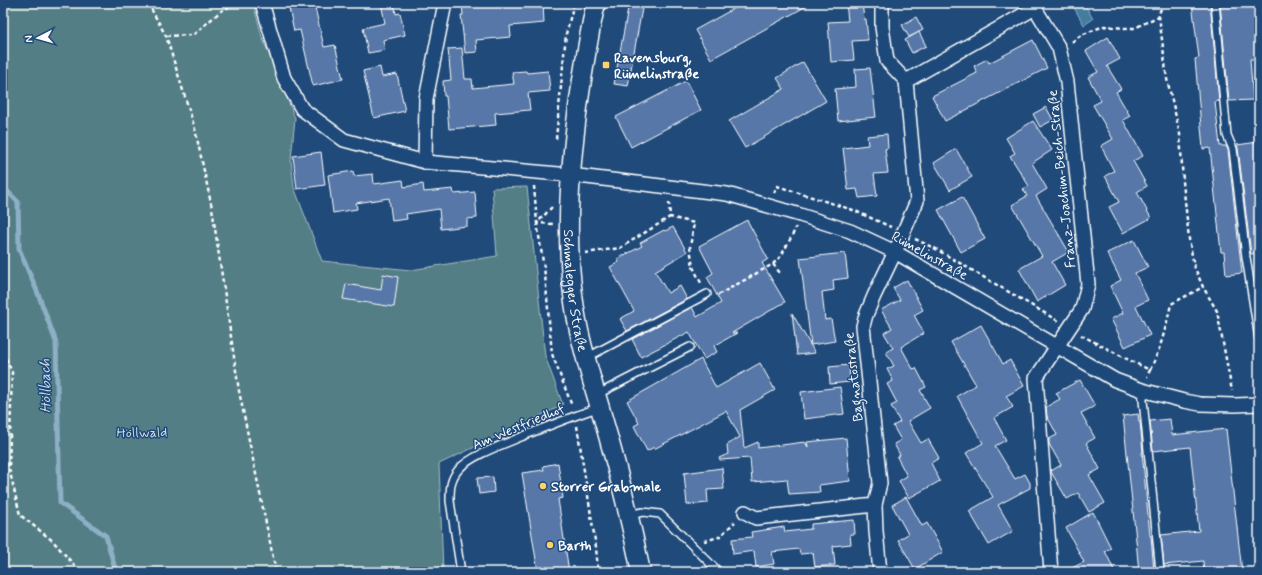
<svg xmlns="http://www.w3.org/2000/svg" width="1262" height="575" viewBox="0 0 1262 575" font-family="Mynerve,sans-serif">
	<rect width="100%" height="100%" fill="#1f4a7a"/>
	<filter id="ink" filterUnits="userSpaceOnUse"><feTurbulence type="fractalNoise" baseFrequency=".025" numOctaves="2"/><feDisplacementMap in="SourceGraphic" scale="8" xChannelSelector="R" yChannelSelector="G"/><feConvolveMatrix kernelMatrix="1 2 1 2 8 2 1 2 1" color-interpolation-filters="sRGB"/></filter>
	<g filter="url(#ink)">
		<path fill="#527e86" stroke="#a8bec2" d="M3,3h250l9,34 33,81 -4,42 3,27 28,74 89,9 86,-14 -5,-68 35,-1 18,169 18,49 -124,59 4,108h-440z"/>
		<path fill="#437b9f" stroke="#8eb0c5" d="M1078,3h6l9,16 -9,6 -11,-19z"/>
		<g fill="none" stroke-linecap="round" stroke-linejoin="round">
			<path stroke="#8eb0c5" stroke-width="5" d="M3,187l15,15 1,47 18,42 19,51 4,161 46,33 10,36"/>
		</g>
		<g fill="#5677a8" stroke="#fff">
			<path d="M288,3h26l10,44 11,-2 8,34 -30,7 -13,-56 -6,1z"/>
			<path d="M381,3h13l2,11 4,-1 5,22 -22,5 2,10 -17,3 -5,-25 22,-5z"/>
			<path d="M462,3h81l1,20 -34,3 1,11 -35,3 1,12 -12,1 -4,-38h2z"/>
			<path d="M629,3h14l-15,83 -14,-2z"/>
			<path d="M744,3h68l-101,56 -16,-29z"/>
			<path d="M846,3h16l2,16h2l2,21 -16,1 2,19 -23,2 -3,-40 20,-1z"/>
			<path d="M1192,3h18l9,98 -4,1 5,44h6l2,4 14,123 -16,2 -2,-23h-3l-11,-104 -7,1 -8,-90 4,-1z"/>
			<path d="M1220,3h39v56h-9l3,41 -24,1z"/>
			<path d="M916,17l7,13 -14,7 -7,-12z"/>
			<path d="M919,32l7,14 -14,7 -7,-13z"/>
			<path d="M1108,37l12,22 -13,7 14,23 -5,3 14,24 -7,4 20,36 -10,5 14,25 -10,6 14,26 -28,15 -14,-26 10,-5 -14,-26 9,-5 -13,-25 12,-7 -20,-34 8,-4 -13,-24 10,-5 -12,-21z"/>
			<path d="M1033,40l14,28 -102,53 -13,-25 45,-23 -3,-7 13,-7 2,4z"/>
			<path d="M462,48l3,31h7l1,9 41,-4 -2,-12 14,-1 1,2 21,-2 2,20 -22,2 2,17 -35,3 1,12 -47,4 -3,-33h-2l-1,-15 8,-1 -3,-31z"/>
			<path d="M803,62l23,39 -81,47 -16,-27 55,-32 -7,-11z"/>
			<path d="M380,67l2,10 15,-3 8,37 -31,7 -11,-47z"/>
			<path d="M870,68l6,49 -38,4 -3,-32 21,-2 -1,-18z"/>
			<path d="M686,81l15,29 -70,37 -15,-30z"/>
			<path d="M1046,107l7,13 -13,7 -7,-13z"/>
			<path d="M1033,121l19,29 -20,13 15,26 -11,7 33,56 -17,10 13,23 -28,17 -18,-33 23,-13 -30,-51 15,-9 -4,-7 6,-3 -19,-30 5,-3 -9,-15z"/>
			<path d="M887,134l1,14 -3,1 3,24 -14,1 3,22 -18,2 -2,-9 -9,1 -5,-42 25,-3 -1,-9z"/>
			<path d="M1258,142l1,11v100l-8,1 -13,-106 -1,-3z"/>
			<path d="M956,149l16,28 -22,13 -16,-27z"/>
			<path d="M321,152l4,33 -28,4 -4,-33z"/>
			<path d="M353,171l1,5 19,-2 1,10 29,-4 1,7 19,-3 1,8 29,-3 1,5 21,-2 2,26 -10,1v7l-26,3 -2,-20 -33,5 1,5 -15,2 -3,-23 -33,5 1,6 -24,4 -5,-38z"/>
			<path d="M962,197l23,42 -24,13 -23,-42z"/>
			<path d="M747,220l21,39 -6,4 23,39 -53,31h5l-23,13 3,6 -13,7 -15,-27 -48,25 -9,-18 60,-32 5,10 24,-14 -14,-26 6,-4 -14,-27z"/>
			<path d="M673,227l14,25 -32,19 13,22 12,-7 7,13 -60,32 -7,-12 14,-8 -24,-44 9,-5 -2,-3 25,-13 -2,-3 24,-13 1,1z"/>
			<path d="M1134,240l14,27 -13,6 13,27 -12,6 14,29 -25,12 -14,-28 12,-6 -13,-27 11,-6 -14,-27z"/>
			<path d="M845,253l3,25 -15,2 1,10 -12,2 3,28 6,-1 4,22 -24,4 -11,-87z"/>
			<path d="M383,274l15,3 -4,30 -51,-8 3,-15 35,6z"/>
			<path d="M907,280l16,30 -9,5 10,18 -23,14 12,22 3,-1 10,19 -6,3 10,18 -22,13 13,22 7,-4 11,19 -8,5 9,18 -31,17 -10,-17 8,-5 -10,-19 3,-2 -6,-11 7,-4 -8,-14 7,-4 -9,-16 6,-3 -10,-19 6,-3 -6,-12 7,-3 -8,-14 7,-4 -9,-15 8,-5 -11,-18 19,-10 -7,-12z"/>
			<path d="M792,313l23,40 -18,2z"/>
			<path d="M981,325l22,39 7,-4 14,26 -18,10 7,11 -19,11 12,22 -11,6 20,33 10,-5 5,9v5l-32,17 15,26 -24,14 -20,-34 24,-14 -27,-44 17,-10 -26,-47 19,-11 -25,-43z"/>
			<path d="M701,359l15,29 44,-25 15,27 -35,20 4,38 14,-6v6l47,-6 3,5 -1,-5 39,-4 4,43 -31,4 1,7 -31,2 -2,-15 -35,3 -2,-24 -30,2 -1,-2 9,-4 -1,-9 13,-8 -14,-26 -72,38v-2l-7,4 -13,-25 5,-3 -12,-22z"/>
			<path d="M849,365l1,17 -20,2 -1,-17z"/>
			<path d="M1080,380l15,26 -14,7 14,25 -9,5 14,26 -11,6 16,28 -16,9 -11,-19 -11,6 -16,-27v-1l10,-6 -12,-21v-5l8,-4 -10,-19 -1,-9 14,-8 -4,-6z"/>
			<path d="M840,387l4,27 -40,5 -3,-27z"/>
			<path d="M1138,414l1,8h1l3,30h-1l8,84h1l3,36h-15l-4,-42 -12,-114z"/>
			<path d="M1170,419l2,16 54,-6 16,143h-38l-1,-11 -39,4 -3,-30 38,-4 -9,-84 -37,4 -3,-30z"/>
			<path d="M558,463l5,35 -5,1 11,73h-31l-16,-99 22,-3 -1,-4z"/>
			<path d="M722,468l2,21 -17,1 1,13 -21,2 -3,-32z"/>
			<path d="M493,477l1,15 -15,2 -2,-16z"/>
			<path d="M906,497l16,29 5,-3 16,29 -28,17 -17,-29 10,-6 -16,-29z"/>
			<path d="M1093,512l18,36 -6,3 10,21h-51l20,-10 -18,-34z"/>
			<path d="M854,520l1,14h-5l1,10 -18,2 2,19 -20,2 -2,-14 -13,1 -1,-5 -27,3 2,12 -18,3 -2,-16 -21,3 -1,-15 20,-2 -1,-5 33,-5 1,5 26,-3v-5z"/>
		</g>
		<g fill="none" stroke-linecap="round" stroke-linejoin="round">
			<g stroke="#fff" stroke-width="10">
				<g id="lane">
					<path d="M1215,3l12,132 6,14 13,108 13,82"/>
					<path d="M586,358l121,-64"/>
					<path d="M1142,390l18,181"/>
					<path d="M596,395l94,-48"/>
					<path d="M629,515l14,-3 17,2 57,56"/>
					<path d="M461,572l-11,-71c0,-12 0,-22 9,-32 12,-13 40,-23 57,-30 27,-11 55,-22 84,-32"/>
				</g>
			</g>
			<g stroke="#fff" stroke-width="16">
				<g id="street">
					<path d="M262,3l22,75 18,31 42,31 81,22 145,13 157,19 73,21 50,16 45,21 220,128 27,10 42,11 16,3 35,1 24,-1"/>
					<path d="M882,3v24l5,34 19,20"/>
					<path d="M425,162l1,-63 19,-96"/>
					<path d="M875,505l1,26 4,41"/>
					<path d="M745,512l11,6 119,-13 5,-22 -17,-157 3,-11 8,-19 21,-44 22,-51 -11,-120 129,-73 24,40 8,34 21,202 -6,25 -46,69 15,194"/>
				</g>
			</g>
			<g stroke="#fff" stroke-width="21">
				<g id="secondary">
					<path id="s1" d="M596,3c-8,34 -13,69 -18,104 -9,69 -14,139 -2,208 5,31 15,62 24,93 16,54 30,109 41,164"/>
				</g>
			</g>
			<g stroke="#fff" stroke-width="2.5" stroke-dasharray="4 3" stroke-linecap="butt">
				<path d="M148,3l18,33 29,93 17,79 27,183 37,181"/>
				<path d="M1165,3l-5,8 -1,5 8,63 13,55 3,48 6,57 5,27 9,21 14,24 15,80"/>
				<path d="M166,36l27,-1 28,-24 16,-8"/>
				<path d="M1072,42l9,-7 23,-9 20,2h11l24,-12"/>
				<path d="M556,139l10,-105 8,-31"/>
				<path d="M534,186l3,37 16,1"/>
				<path d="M774,193l3,-7 76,24 38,17"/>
				<path d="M669,202l1,15 24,6 -4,24 3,20 9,18"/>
				<path d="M552,207l-15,16 8,52 7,79 20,52"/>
				<path d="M915,239l21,10 122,72"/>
				<path d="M585,253l35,-5 50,-31"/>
				<path d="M773,264l7,9"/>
				<path d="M3,279l2,5 -2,6"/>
				<path d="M718,295l55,-31 8,-8 11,-20 4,-9"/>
				<path d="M1081,335l46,24 23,11 -3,7"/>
				<path d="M3,352l9,20 -3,96 11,47 33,26 27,31"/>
				<path d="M1150,370c11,-22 16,-43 21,-66l32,-17"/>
				<path d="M577,426l19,121 2,25"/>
				<path d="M704,541l15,-4 16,-15"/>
			</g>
			<use href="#lane" stroke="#1f4a7a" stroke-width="7"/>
			<use href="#street" stroke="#1f4a7a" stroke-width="13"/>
			<use href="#secondary" stroke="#1f4a7a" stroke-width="18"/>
		</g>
	</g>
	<g fill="#ffd166" stroke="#1f4a7a" stroke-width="1.5">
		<rect x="602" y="61" width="8" height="8" rx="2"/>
		<circle cx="543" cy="486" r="4"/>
		<circle cx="550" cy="545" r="4"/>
	</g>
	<g text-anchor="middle" stroke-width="3" stroke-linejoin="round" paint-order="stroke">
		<g font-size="14" font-weight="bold" fill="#fff" stroke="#1f4a7a" text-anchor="start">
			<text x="614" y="62">Ravensburg,<tspan x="614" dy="16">Rümelinstraße</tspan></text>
			<text x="551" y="491">Storrer Grabmale</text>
			<text x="558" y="550">Barth</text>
		</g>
		<g font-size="14" fill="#fff" stroke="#1f4a7a">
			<text transform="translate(1061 179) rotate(-96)" y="5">Franz-Joachim-Beich-Straße</text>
			<text transform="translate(930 255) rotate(29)" y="5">Rümelinstraße</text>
			<text dy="5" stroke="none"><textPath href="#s1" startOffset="290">Schmalegger Straße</textPath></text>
			<text transform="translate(853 377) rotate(-96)" y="5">Bagnatostraße</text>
			<text transform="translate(518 426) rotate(-23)" y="5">Am Westfriedhof</text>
		</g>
		<g font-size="14" fill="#d4dfe1" stroke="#1f4a7a">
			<text x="142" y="437">Höllwald</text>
		</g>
		<g font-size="15" font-style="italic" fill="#d0dee7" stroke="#1f4a7a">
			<text transform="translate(45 386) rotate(-91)" y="5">Höllbach</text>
		</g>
	</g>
	<rect width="1262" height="575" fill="none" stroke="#1f4a7a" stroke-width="16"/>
	<rect x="8" y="8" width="1246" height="559" fill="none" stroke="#fff" stroke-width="1.5" filter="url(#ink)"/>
	<g transform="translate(38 38) rotate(264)" stroke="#1f4a7a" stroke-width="3" paint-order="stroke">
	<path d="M0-3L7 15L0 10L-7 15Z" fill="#ffffff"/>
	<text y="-6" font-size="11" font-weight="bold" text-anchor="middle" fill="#ffffff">N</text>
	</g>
</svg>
